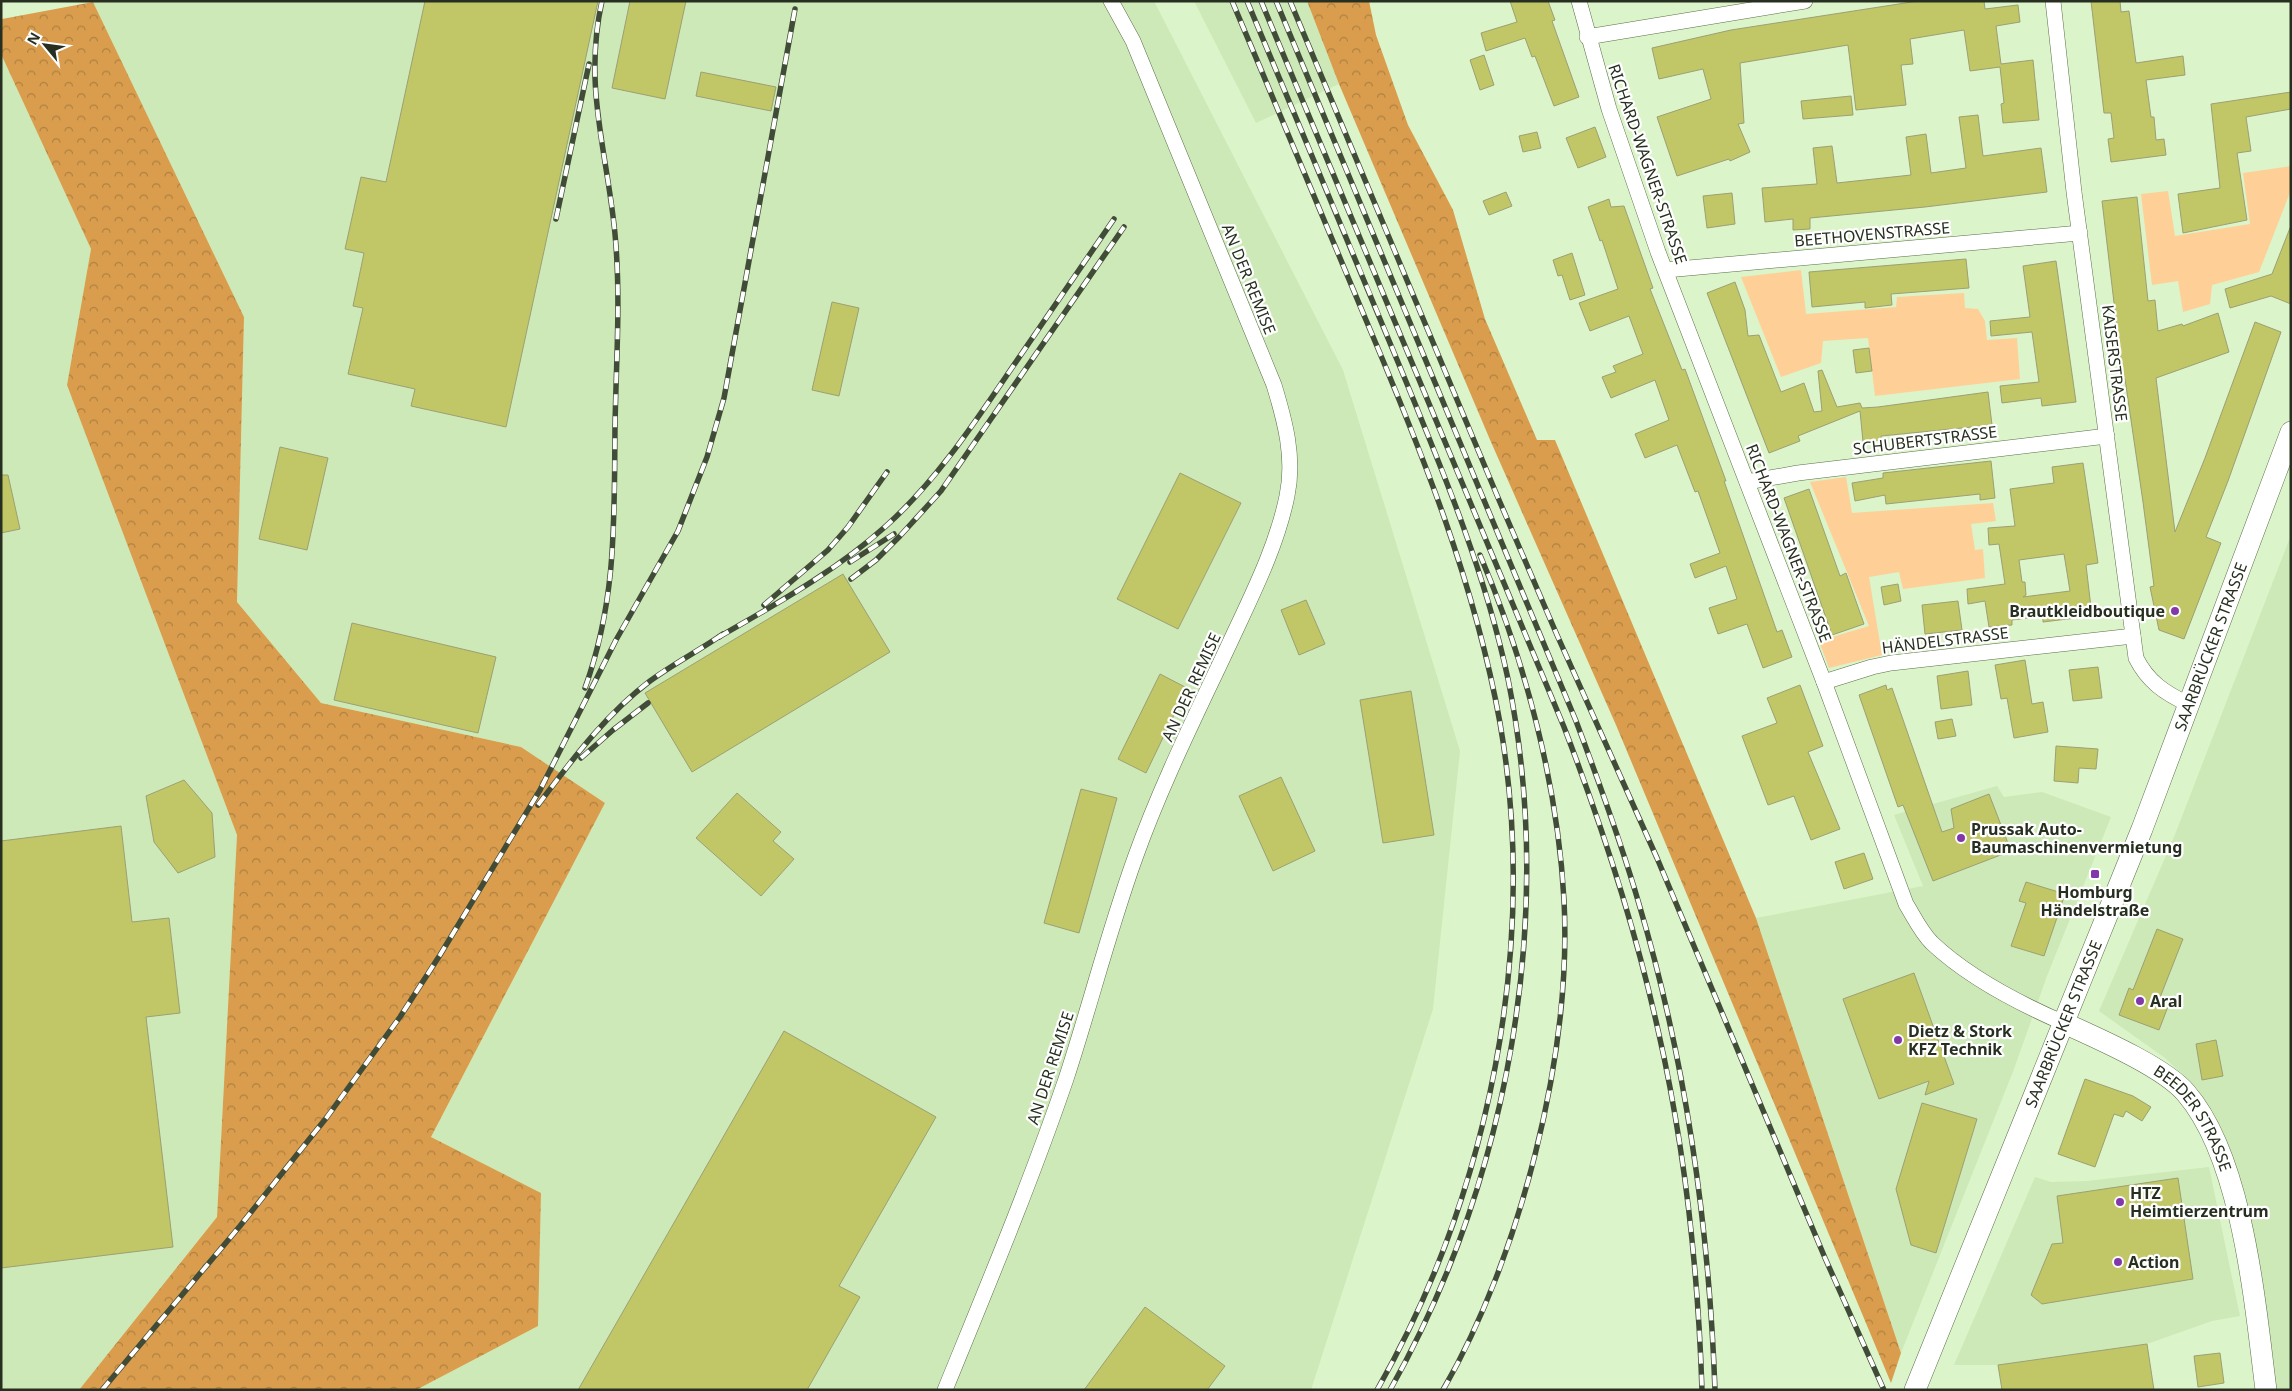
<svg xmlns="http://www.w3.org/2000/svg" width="2292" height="1391" viewBox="0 0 2292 1391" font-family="'Noto Sans',sans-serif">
	<defs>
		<pattern id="forest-crowns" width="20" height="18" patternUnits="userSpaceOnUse" patternTransform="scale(1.25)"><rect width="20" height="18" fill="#d99d4d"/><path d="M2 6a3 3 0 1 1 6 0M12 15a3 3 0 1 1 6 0" fill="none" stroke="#b08040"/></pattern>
	</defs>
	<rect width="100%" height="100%" fill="#dcf4c9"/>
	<g fill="#cde9b7">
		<path d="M1154,1l189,369 117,381 -27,258 -122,381h-895l122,-64 3,-133 -110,-56 174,-334 -84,-56 -200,-44 -84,-101 7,-285 -151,-315z"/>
		<path d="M1194,1h113l32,83 -83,39z"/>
		<path d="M1,54l90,195 -24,136 170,450 -20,382 -138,173h-78z"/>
		<path d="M2291,535v855h-19l-29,-185 -24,-79 -22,-38 -32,-30 -66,-47 75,-174z"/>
		<path d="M1997,786l7,11 38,-5 69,25 -64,159 -33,93 -113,284 -145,-435 167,-32 -29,-71z"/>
		<path d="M2209,1167l31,149 -28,5 -65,23 -149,21h-44l81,-188 16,5 36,-1z"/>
	</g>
	<g fill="#fed098">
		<path d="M2291,166v24l-32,82 -47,13 -2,19 -27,8 -5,-31 -26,4 -11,-91 27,-3 7,45 75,-12 -7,-51z"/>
		<path d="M1801,270l5,44 90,-7 1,-10 67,-4 1,15 13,1 7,12 2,19 30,-2 3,41 -145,17 -7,-58 -45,3 -2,22 -40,14 -40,-100z"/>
		<path d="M1846,477l6,36 141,-10 3,18 -25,3 4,26 8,-1 2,29 -82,11 -4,-17 -30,5 13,78 -53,13 -10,-27 50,-15 -59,-144z"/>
	</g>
	<g fill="url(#forest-crowns)">
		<path d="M1307,1h62l7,34 32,90 45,85 32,109 52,121h18l201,478 145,435 -10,30 -275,-658 -125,-283 -152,-358z"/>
		<path d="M93,2l151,315 -7,285 84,101 200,44 84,56 -174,334 110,56 -3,133 -122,64h-337l138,-173 20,-382 -170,-450 24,-136 -90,-195 1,-35z"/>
	</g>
	<g fill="#c1c666" stroke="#9ca073" fill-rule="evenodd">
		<path d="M425,1h173l-92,426 -95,-21 4,-17 -67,-15 15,-66 -10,-2 11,-53 -19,-4 16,-72 25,5z"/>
		<path d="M630,1h56l-21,98 -53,-11z"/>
		<path d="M1510,1h38l7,19 -3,1 27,76 -25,9 -19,-50 -3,1 -7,-19 -39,13 -5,-18 36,-11z"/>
		<path d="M1918,1h66l1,8 33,-4 2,17 -24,4 5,38 32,-4 6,60 -36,3 -2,-19 3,-1 -4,-36 -30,4 -6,-41 -54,9 3,25 -12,1 5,40 -50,5 -8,-65 -108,18 4,60 -6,1 12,28 -20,9 -1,-2 -52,17 -20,-59 54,-18 -8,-30 -44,10 -7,-31 79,-18z"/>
		<path d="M2091,1h29l1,11 8,-1 7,52 47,-7 2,19 -39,5 5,37h3l2,23 8,-1 2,16 -55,7 -3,-23 6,-1 -3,-25h-7z"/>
		<path d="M1484,55l10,30 -14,5 -10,-30z"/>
		<path d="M701,72l75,15 -5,24 -75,-15z"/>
		<path d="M2291,92v17l-45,8 5,34 -14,2 10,67 -64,13 -5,-39 42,-6 -9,-84z"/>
		<path d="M1851,96l2,19 -50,4 -2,-18z"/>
		<path d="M1978,115l5,41 58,-8 6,44 -122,15 -115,11v11l-17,1v-11l-28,3 -3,-34 55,-4 -4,-36 19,-2 5,37 74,-8 -5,-38 20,-3 5,39 35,-5 -7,-51z"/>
		<path d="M1595,127l11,30 -28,11 -12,-30z"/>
		<path d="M1537,132l4,16 -18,4 -4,-16z"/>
		<path d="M1506,192l6,14 -23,9 -6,-14z"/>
		<path d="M1732,193l3,31 -28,4 -4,-32z"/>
		<path d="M2137,197l11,104 7,-1 3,31 24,-7 1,2 35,-13 11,39 -73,26 19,154 30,-74 50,-136 26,10 -53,149 -22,56 15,6 -37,96 -25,-9 -9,-43 4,-1 -11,-84 -18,-123h-2l-21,-178z"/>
		<path d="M1609,199l2,8 13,-1 29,82 -3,1 32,81 3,-1 41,112h-2l53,151 5,-2 10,27 -29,11 -16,-44 -29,10 -9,-26 28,-9 -11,-33 -31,12 -5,-14 30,-11 -22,-62 -3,1 -18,-47 -32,13 -10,-24 34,-14 -14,-40 -44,18 -9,-21 14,-5 -3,-6 30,-12 -14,-38 -39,15 -11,-28 39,-14 -16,-49 -2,1 -12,-34z"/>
		<path d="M2290,228l1,76 -20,-8 -41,12 -5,-19 47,-15z"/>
		<path d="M1572,253l13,42 -15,5 -8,-25 -4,1 -5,-16z"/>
		<path d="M1966,259l3,29 -78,6 1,11 -27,3v-6l-53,5 -3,-35z"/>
		<path d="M2056,261l20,141 -34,4 -1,-8 -39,5 -2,-17 39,-4 -7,-50 -41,4 -1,-15 40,-4 -7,-51z"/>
		<path d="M1735,282l10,28 3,26 11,-1 22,57 23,-9 10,29 8,-1 -4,-40 4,-1 15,37 23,-4 2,5 16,-1 110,-15 4,33 -111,11v4l-18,2 -3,-31 -62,25 2,5 -31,12 -62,-160z"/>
		<path d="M832,302l27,6 -20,88 -27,-6z"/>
		<path d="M1869,348l3,23 -16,2 -3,-23z"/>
		<path d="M280,447l48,11 -21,92 -48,-11z"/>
		<path d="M1991,461l4,37 -15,2v-6l-94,10 -1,-9 -30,6 -3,-18 31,-5v-5z"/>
		<path d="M2083,463l15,100 -12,2 6,51 -49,6v-6l-31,4v5l-23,2 -4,-26 -17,3 -1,-15 38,-5 -6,-40 -10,1 -1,-17 27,-2 -5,-37 44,-6 -2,-16zM2064,554l6,37 -47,6 3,-2 -1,-13h-3l-3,-22z"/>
		<path d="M1180,473l61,30 -63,126 -61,-30z"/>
		<path d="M1,475h7l12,54 -19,4z"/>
		<path d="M1809,489l31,87 6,-3 18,51 -32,11 -48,-137z"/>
		<path d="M843,574l47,78 -198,120 -47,-79z"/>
		<path d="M1898,584l3,17 -17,4 -3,-18z"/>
		<path d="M1306,600l19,44 -26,11 -18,-45z"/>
		<path d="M1958,601l4,29 -37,4 -3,-29z"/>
		<path d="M352,623l144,34 -18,76 -144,-33z"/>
		<path d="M2025,660l7,44 11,-2 5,30 -34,6 -7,-40 -6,1 -6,-34z"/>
		<path d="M2098,667l4,31 -29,3 -4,-31z"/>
		<path d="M1968,671l4,34 -31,4 -4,-33z"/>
		<path d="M1160,674l27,14 -41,85 -28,-14z"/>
		<path d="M1800,685l23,61 -15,6 32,77 -29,11 -17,-44 -26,9 -26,-69 35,-13 -10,-25z"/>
		<path d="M1886,685l1,5 5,-2 50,144 12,-4 -3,-19 38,-15 22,57 -78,30 -30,-76 -5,2 -39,-112z"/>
		<path d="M1411,691l23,144 -51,8 -23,-143z"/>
		<path d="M1952,719l4,17 -18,3 -3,-17z"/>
		<path d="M2056,746l42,3 -2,20 -17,-1 -1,15 -24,-2z"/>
		<path d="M1281,777l34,74 -42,20 -34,-75z"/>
		<path d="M184,780l28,33 3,44 -37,16 -24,-31 -8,-46z"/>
		<path d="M1081,789l36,9 -38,135 -35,-10z"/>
		<path d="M737,793l44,39 -8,9 21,18 -33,37 -65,-58z"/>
		<path d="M121,826l11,96 37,-4 11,95 -34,4 27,230 -172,21v-427z"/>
		<path d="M1864,853l9,26 -29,10 -9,-27z"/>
		<path d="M2026,882l39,12 -21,62 -33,-10 15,-43 -7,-2z"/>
		<path d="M2157,929l26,10 -24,61 10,4 -10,26 -40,-15 10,-27 4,2z"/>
		<path d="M1914,973l40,111 -29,11 4,-14 -50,18 -36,-100z"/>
		<path d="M784,1031l152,86 -97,169 21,11 -53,93h-229z"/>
		<path d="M2216,1040l7,36 -21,4 -6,-36z"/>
		<path d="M2085,1079l48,17 18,11 -9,14 -16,-10 -3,6 -9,-3 -19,53 -37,-13z"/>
		<path d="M1922,1103l55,16 -41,134 -25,-8 -15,-56z"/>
		<path d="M2178,1178l15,101 -151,25 -11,-9 21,-51 11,-1 -6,-47z"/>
		<path d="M1145,1307l80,59 -18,24h-123z"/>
		<path d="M2147,1344l7,46h-152l-4,-25z"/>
		<path d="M2220,1353l4,30 -26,4 -4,-31z"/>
	</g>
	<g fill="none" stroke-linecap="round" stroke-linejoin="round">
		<g stroke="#5a6f49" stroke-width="16">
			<g id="street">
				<path d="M1579,1l30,108 49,143 166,430 82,222c8,13 15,28 26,39 37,35 86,60 132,80"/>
				<path d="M2053,1l21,191 62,466c12,24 29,35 52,46"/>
				<path d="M1587,37l218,-36"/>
				<path d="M1666,270l414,-37"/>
				<path d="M1747,482l51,-9 309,-37"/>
				<path d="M1824,682l48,-15 19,-4 242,-27"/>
				<path d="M945,1390c42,-103 85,-206 121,-311 24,-73 43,-149 69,-221 27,-76 64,-149 98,-222 21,-45 44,-91 54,-140 8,-38 -2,-75 -13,-111l-141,-344 -22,-40"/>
			</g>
		</g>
		<g stroke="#5a6f49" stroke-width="22">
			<g id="secondary">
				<path id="s1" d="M2064,1023c33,15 100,44 122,70 57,66 69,211 80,297"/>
				<path id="s2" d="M1915,1390l227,-561 149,-397"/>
			</g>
		</g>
		<use href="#street" stroke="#fff" stroke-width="15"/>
		<use href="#secondary" stroke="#fff" stroke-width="21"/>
		<g stroke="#414c38" stroke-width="5.5">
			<g id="rail">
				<path d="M1232,1c45,106 89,212 134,319 55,130 109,263 134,403 39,224 -11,471 -123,667"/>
				<path d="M1247,1c51,122 103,244 153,366 42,102 85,204 108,312 48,238 1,500 -118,711"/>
				<path d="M1261,1l303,726c38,99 71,199 94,303 27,118 40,239 44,360"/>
				<path d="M1276,1l300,720c23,61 45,121 63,183 47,158 70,322 76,486"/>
				<path d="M1290,1l209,499 58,135 100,223 168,400 59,132"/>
				<path d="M556,219l33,-155"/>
				<path d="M850,562l44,-28"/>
				<path d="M851,579l25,-19 24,-24 41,-45 183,-264"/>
				<path d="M764,605l64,-55 20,-23 39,-55"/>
				<path d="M719,637c57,-33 117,-66 167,-111 48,-43 85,-98 121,-151 36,-52 71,-104 107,-156"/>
				<path d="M585,688c32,-89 29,-169 30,-261 1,-64 6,-129 0,-193 -8,-84 -32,-147 -13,-233"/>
				<path d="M581,758l32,-28 35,-27"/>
				<path d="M538,805c34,-45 67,-90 112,-124 23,-17 50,-31 73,-47"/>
				<path d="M102,1390l138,-164 87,-109 73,-100 40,-62 100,-165 76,-150 62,-109 29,-74 17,-59 71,-389"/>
				<path d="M1443,1390c77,-133 129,-335 121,-490 -6,-114 -39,-240 -84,-345"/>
			</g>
		</g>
		<use href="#rail" stroke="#fff" stroke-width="4" stroke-dasharray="11" stroke-linecap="butt"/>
	</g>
	<g fill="#8338aa" stroke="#fff" stroke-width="2">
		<circle cx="2175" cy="611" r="5"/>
		<circle cx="1961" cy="838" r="5"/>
		<rect x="2090" y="869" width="10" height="10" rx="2.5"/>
		<circle cx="2140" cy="1001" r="5"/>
		<circle cx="1898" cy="1040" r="5"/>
		<circle cx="2120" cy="1202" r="5"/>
		<circle cx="2118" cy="1262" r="5"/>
	</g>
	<g text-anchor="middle" stroke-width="4.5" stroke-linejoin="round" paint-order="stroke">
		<g font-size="16" fill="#273020" stroke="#fff">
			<text transform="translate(1648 164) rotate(71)" y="6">RICHARD-WAGNER-STRASSE</text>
			<text transform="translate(1872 234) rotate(-5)" y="6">BEETHOVENSTRASSE</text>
			<text transform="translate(1249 279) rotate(68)" y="6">AN DER REMISE</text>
			<text transform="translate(2115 363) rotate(83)" y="6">KAISERSTRASSE</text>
			<text transform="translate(1925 440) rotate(-7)" y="6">SCHUBERTSTRASSE</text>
			<text transform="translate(1789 543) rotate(69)" y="6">RICHARD-WAGNER-STRASSE</text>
			<text transform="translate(1945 640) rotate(-7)" y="6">HÄNDELSTRASSE</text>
			<text dy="6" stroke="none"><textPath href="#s2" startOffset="800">SAARBRÜCKER STRASSE</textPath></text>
			<text transform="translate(1191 687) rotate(-65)" y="6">AN DER REMISE</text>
			<text dy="6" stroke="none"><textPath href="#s2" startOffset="395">SAARBRÜCKER STRASSE</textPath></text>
			<text transform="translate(1050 1068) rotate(-72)" y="6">AN DER REMISE</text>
			<text dy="6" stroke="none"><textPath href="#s1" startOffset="166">BEEDER STRASSE</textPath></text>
		</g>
		<g font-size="16" font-weight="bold" fill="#273020" stroke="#fff" text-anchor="start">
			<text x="2165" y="617" text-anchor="end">Brautkleidboutique</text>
			<text x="1971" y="835">Prussak Auto-<tspan x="1971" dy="18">Baumaschinenvermietung</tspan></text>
			<text x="2095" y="898" text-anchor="middle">Homburg<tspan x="2095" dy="18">Händelstraße</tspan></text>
			<text x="2150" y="1007">Aral</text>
			<text x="1908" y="1037">Dietz &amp; Stork<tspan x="1908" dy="18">KFZ Technik</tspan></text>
			<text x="2130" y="1199">HTZ<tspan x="2130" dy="18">Heimtierzentrum</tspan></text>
			<text x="2128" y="1268">Action</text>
		</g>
	</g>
	<rect width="2292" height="1391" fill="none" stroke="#273020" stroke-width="5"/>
	<g transform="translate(45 45) rotate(299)" stroke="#ffffff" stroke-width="4" paint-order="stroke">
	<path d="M0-4L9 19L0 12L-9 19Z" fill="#273020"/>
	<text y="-8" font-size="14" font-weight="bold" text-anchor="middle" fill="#273020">N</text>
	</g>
</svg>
